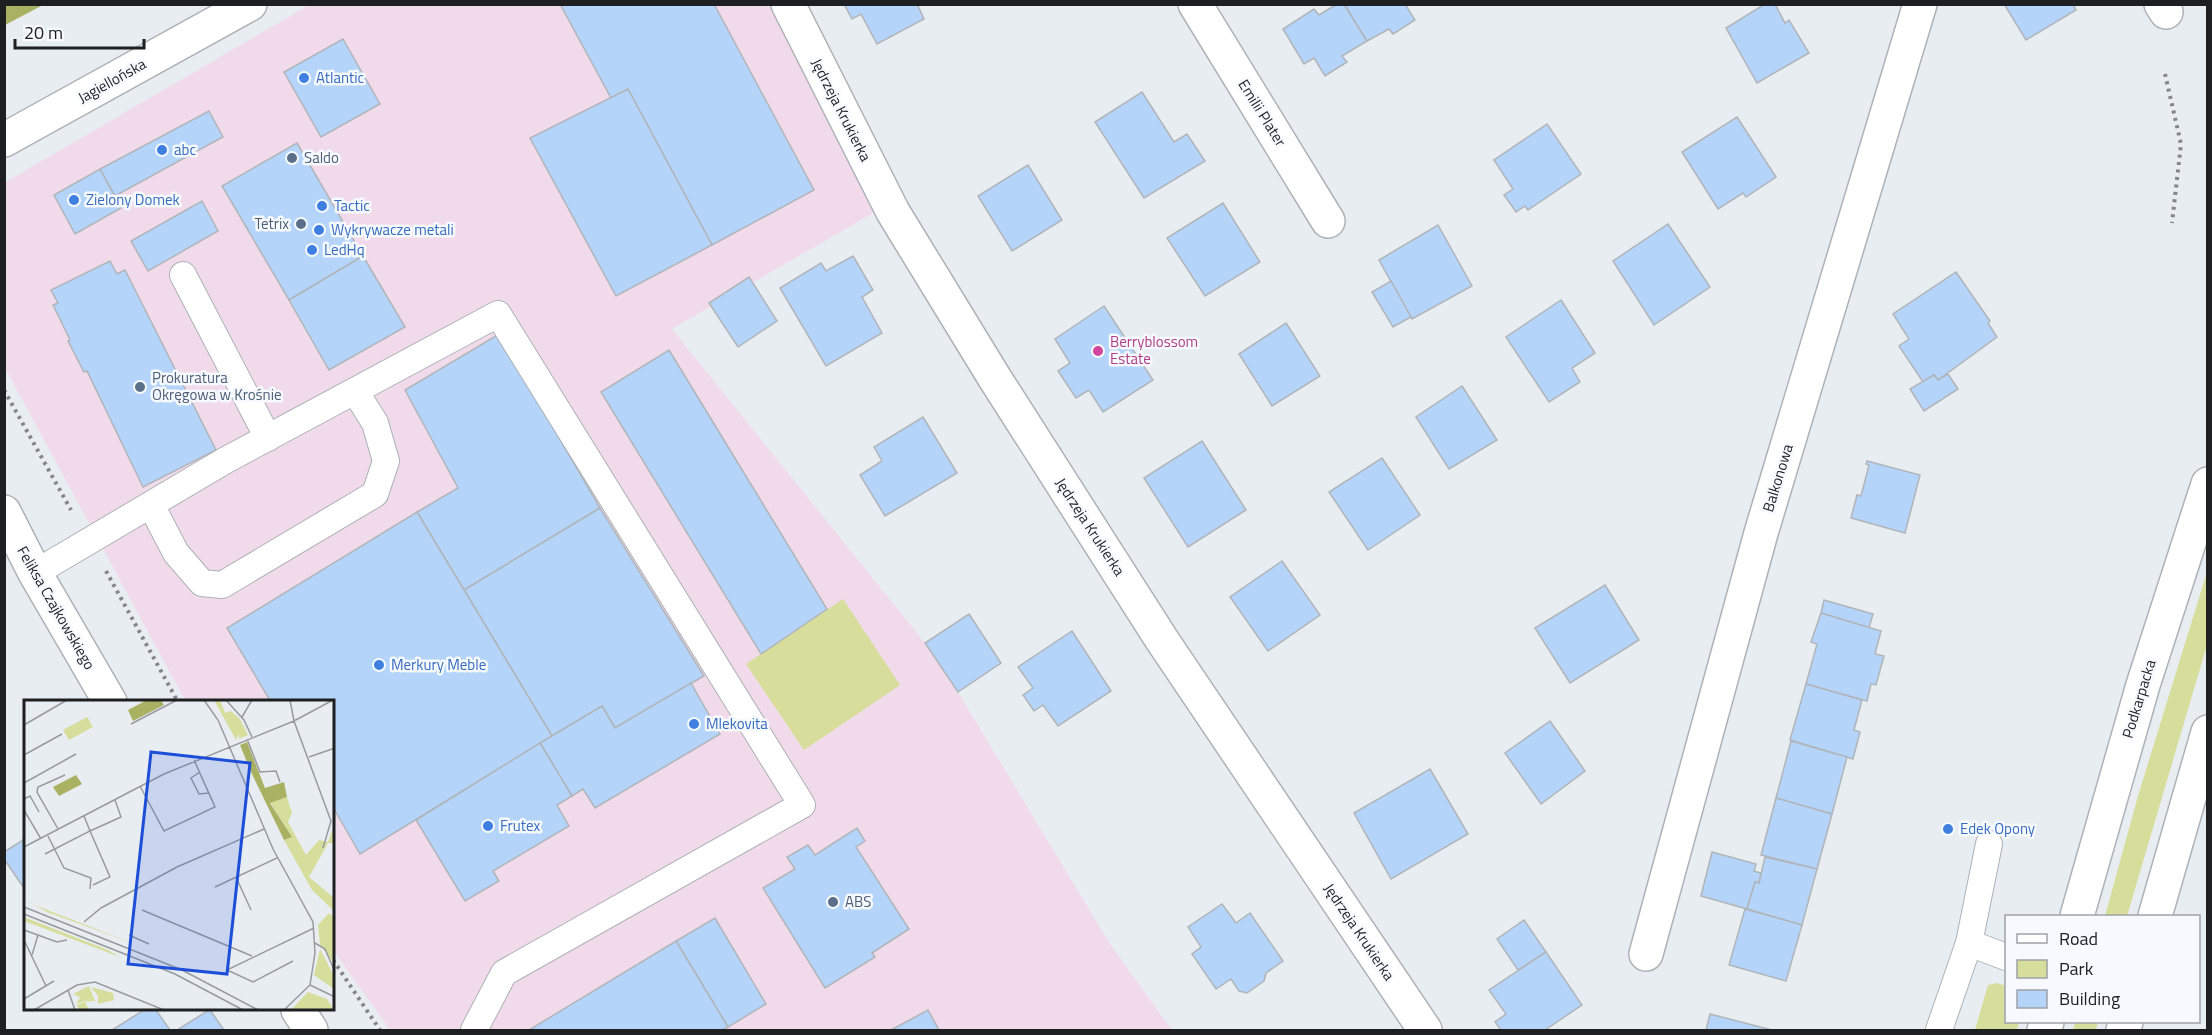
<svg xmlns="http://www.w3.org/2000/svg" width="2212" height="1035" viewBox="0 0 2212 1035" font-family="'Titillium Web',sans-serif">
	<rect width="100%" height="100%" fill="#e8edf2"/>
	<path fill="#f1dbea" d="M309,5h464l102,207 -203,117 253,314 33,49 152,252 62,86h-782l-57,-80v-248h-147l-181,-334 -1,-185z"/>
	<g fill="#d7de9b">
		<path d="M2207,572v73l-80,271h-22l33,-120z"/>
		<path d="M843,599l57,86 -96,65 -58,-86z"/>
		<path d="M1997,983l9,3v36h13l-2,8h-42l13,-45z"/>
		<path d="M2075,1022h23l-2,8h-23z"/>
	</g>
	<path fill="#aab162" d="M5,4h38v1l-38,20z"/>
	<g fill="#b4d4f9" stroke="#b1b5ba" stroke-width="1.5">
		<path d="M560,4h154l100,186 -102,55 -84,-156 -17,9z"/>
		<path d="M844,4h73l7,15 -47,25 -16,-30 -9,5z"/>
		<path d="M1337,4h7l23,37 -25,15 5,6 -22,14 -11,-18 -10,6 -21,-35 31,-20 5,6z"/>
		<path d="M1344,4h61l10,16 -22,14 -4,-5 -22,12z"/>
		<path d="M1765,4h10l10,19 4,-3 20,33 -52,30 -31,-55z"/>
		<path d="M2004,4h69l3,6 -50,30z"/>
		<path d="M343,39l37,65 -59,33 -37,-65z"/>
		<path d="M628,89l84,156 -96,51 -86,-158z"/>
		<path d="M1142,92l32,50 13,-8 18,27 -61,37 -49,-76z"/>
		<path d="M209,111l14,26 -108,59 -15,-27z"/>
		<path d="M1737,117l39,60 -30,20 -3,-4 -25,16 -36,-57z"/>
		<path d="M1547,124l34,50 -53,36 -3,-4 -9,6 -12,-17 9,-6 -19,-29z"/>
		<path d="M297,143l66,113 -74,44 -67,-114z"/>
		<path d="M1028,165l34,55 -50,31 -34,-55z"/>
		<path d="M100,169l21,39 -46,26 -21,-39z"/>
		<path d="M202,201l16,30 -70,40 -17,-30z"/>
		<path d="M1223,203l37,59 -55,34 -38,-58z"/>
		<path d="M1668,224l42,63 -56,38 -41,-64z"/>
		<path d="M1438,225l34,61 -60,33 -33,-59z"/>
		<path d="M363,256l42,71 -76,43 -40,-70z"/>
		<path d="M853,256l20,34 -11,7 20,36 -56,33 -46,-78 41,-25 5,8z"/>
		<path d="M110,261l7,13 8,-4 91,180 -73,37 -56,-116 -3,1 -16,-31 2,-1 -17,-35 5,-2 -7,-13z"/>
		<path d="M1956,272l34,49 -2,2 9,14 -59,43 -4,-5 -11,7 -24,-36 10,-7 -16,-25z"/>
		<path d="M749,277l28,44 -39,26 -29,-44z"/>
		<path d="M1391,281l20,36 -18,10 -21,-35z"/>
		<path d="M1561,300l34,53 -23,15 8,14 -31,20 -43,-65z"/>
		<path d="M1104,306l49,74 -50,32 -14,-22 -13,8 -18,-27 12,-8 -15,-24z"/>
		<path d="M1286,323l34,53 -48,30 -33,-52z"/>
		<path d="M499,334l101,174 -136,82 -47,-78 41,-24 -53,-98z"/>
		<path d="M669,350l158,259 -66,45 -160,-262z"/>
		<path d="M1948,374l10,15 -34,22 -14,-22 24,-14 4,5z"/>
		<path d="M1462,386l35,54 -48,29 -33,-52z"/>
		<path d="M923,417l34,56 -72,43 -25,-41 22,-14 -8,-14z"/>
		<path d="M1202,441l44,69 -58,37 -44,-69z"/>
		<path d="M1382,458l38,57 -52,35 -39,-58z"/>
		<path d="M1867,461l53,14 -15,58 -54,-15 6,-23 4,1 8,-31 -3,-1z"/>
		<path d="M600,508l104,168 -89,52 -13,-22 -50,30 -88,-146z"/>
		<path d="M417,512l135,224 -192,118 -27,-47v-105h-62l-44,-74z"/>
		<path d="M1282,561l38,54 -52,36 -38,-54z"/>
		<path d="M1605,585l34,55 -69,43 -35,-55z"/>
		<path d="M1824,600l49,14 -4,14 -48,-15z"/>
		<path d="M1821,613l60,18 -6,23 9,2 -8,29 -5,-1 -4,17 -61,-17 11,-40 -6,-2z"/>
		<path d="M969,614l32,49 -43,29 -33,-49z"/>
		<path d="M1072,631l39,60 -53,35 -15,-21 -9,6 -11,-16 10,-7 -15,-21z"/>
		<path d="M691,683l29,51 -125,74 -12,-19 -11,7 -32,-53 62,-37 13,22z"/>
		<path d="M1806,684l56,16 -8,30 6,2 -7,27 -63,-19z"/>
		<path d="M1550,721l35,50 -44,33 -36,-51z"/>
		<path d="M1791,741l56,16 -15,57 -56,-16z"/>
		<path d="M540,743l32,53 -15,9 12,21 -76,45 6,10 -34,20 -49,-81z"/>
		<path d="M1430,769l38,65 -77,45 -37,-66z"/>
		<path d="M1776,798l56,16 -15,55 -56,-14z"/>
		<path d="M857,828l8,13 -9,6 53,82 -37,24 3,4 -50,31 -62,-100 32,-19 -8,-12 21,-12 7,10z"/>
		<path d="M26,838v53l-22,-32v-7z"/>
		<path d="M1712,852l44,12 -2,7 7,2 -2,10 -4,-1 -8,27 -46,-13z"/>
		<path d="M1765,857l52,12 -15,56 -55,-16 8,-27 4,1z"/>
		<path d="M1222,904l14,19 14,-10 33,48 -17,12 -2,8 -17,12 -8,-2 -8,-12 -15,10 -24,-35 9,-7 -13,-20z"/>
		<path d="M1745,909l57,16 -16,56 -57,-16z"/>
		<path d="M715,918l51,86 -38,23 -52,-86z"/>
		<path d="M1524,920l22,32 -28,18 -21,-31z"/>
		<path d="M676,941l52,86 -6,3h-193z"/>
		<path d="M1546,952l36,53 -37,25h-44l-6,-8 11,-8 -17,-24z"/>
		<path d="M144,1010h12l14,20h-58z"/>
		<path d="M210,1010l14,20h-47l32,-20z"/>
		<path d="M928,1010l11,20h-48z"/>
		<path d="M1710,1014l62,16h-66z"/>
	</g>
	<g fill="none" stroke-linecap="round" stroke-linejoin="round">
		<g stroke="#adb2b7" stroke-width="28">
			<g id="lane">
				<path d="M183,275l85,163"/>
				<path d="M151,505l25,48 26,30 20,2 153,-91 11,-33 -11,-38 -20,-32"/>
				<path d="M35,573l191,-113 272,-146 304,491 -298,168 -30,57"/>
				<path d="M1969,943l37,14"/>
				<path d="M1939,1030l30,-87 20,-99"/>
			</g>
		</g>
		<g stroke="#adb2b7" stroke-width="36">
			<g id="street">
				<path d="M788,4l105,208 101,165 168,263 263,390"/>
				<path d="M1195,4l133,217"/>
				<path d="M2161,4l5,8"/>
				<path d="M1646,954l115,-421 159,-529"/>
			</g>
		</g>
		<g stroke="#adb2b7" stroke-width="36">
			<g id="secondary">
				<path d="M4,140l246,-136"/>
				<path d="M4,512l31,61 75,129"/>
				<path d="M298,1010l13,20"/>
			</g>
		</g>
		<g stroke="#adb2b7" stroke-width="36">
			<g id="primary">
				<path d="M2077,916l66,-231 65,-201"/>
				<path d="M2155,916l53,-184"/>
				<path d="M2044,1030l3,-8"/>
				<path d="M2123,1030l3,-8"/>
			</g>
		</g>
		<g stroke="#828589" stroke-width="4" stroke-dasharray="3 4.5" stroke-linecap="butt">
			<path d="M2165,74l16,70 -9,79"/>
			<path d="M4,390l67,120"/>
			<path d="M106,571l72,131"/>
			<path d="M333,960l47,70"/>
		</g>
		<use href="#lane" stroke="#fff" stroke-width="26"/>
		<use href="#street" stroke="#fff" stroke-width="33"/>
		<use href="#secondary" stroke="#fff" stroke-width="33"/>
		<use href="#primary" stroke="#fff" stroke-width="33"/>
	</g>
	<g fill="#3f7fe0" stroke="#f6fafe" stroke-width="2">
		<circle cx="304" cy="78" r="6"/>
		<circle cx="162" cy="150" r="6"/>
		<circle cx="74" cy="200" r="6"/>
		<circle cx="322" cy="206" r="6"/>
		<circle cx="319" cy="230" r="6"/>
		<circle cx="312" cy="250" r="6"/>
		<circle cx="379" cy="665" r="6"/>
		<circle cx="694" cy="724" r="6"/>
		<circle cx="488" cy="826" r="6"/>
		<circle cx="1948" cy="829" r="6"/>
	</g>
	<g fill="#5c6f8a" stroke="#f6fafe" stroke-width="2">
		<circle cx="292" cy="158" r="6"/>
		<circle cx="301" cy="224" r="6"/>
		<circle cx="140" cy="387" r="6"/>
		<circle cx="833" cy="902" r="6"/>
	</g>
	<circle fill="#d1479c" stroke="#f6fafe" stroke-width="2" cx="1098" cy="351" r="6"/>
	<g text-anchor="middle" stroke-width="5" stroke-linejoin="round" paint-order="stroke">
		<g font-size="15" fill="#366cbe" stroke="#f6fafe" text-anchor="start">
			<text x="316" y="83">Atlantic</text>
			<text x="174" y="155">abc</text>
			<text x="86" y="205">Zielony Domek</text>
			<text x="334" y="211">Tactic</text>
			<text x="331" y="235">Wykrywacze metali</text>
			<text x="324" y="255">LedHq</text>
			<text x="391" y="670">Merkury Meble</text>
			<text x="706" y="729">Mlekovita</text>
			<text x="500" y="831">Frutex</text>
			<text x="1960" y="834">Edek Opony</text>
		</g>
		<g font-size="15" fill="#1d1f21" stroke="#f6fafe">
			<text transform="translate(112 81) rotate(-29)" y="5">Jagiellońska</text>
			<text transform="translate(841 110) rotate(63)" y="5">Jędrzeja Krukierka</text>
			<text transform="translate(1262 113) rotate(58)" y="5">Emilii Plater</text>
			<text transform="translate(1778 478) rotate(-73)" y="5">Balkonowa</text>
			<text transform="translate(1090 527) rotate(57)" y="5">Jędrzeja Krukierka</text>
			<text transform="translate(56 608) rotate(60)" y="5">Feliksa Czajkowskiego</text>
			<text transform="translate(2139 699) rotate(-73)" y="5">Podkarpacka</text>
			<text transform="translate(1359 932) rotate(56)" y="5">Jędrzeja Krukierka</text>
		</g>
		<g font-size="15" fill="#4e5e75" stroke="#f6fafe" text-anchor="start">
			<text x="304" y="163">Saldo</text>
			<text x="289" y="229" text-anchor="end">Tetrix</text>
			<text x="152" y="383">Prokuratura<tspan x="152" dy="17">Okręgowa w Krośnie</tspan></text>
			<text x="845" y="907">ABS</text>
		</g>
		<g font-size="15" fill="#b23c85" stroke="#f6fafe" text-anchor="start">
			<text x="1110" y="347">Berryblossom<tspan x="1110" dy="17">Estate</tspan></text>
		</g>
	</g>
	<g transform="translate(24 700)">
		<rect width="310" height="310" fill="#e8edf2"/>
		<path d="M190,0h6l5,13 6,-2 9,8 8,16 -9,4v-5l-3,6zM63,17l6,10 -24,13 -6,-10zM263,97l5,16 -4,9 18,33 13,-15 9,2 6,-16v17h-6l-19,34 25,21v13l-22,-21 -28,-50 8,-3 -22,-35zM0,199l13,7 98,38 -88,-32zM305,213l5,4 -1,45 -13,-17 -2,-20zM0,217l84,33 12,7 -96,-36zM296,249l14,27v13l-20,-14zM65,286l6,15 -10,1 4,8h-10l-2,-5 15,-7 -16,6 4,-7 -7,-3zM67,287l22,6 1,7 -16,4v-8zM284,292l19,7 7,11h-43z" fill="#d7de9b"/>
		<path d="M123,0h14l3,5 -31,16 -5,-11zM223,42l18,46 19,-6 3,15 -17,6 22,34 -8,3 -33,-68 -11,-27zM52,75l6,9 -23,12 -6,-9z" fill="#aab162"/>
		<path fill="none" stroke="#979b9e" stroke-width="1.5" d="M180,0l14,20 55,129 40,73 2,31 -5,32 -26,25M202,0l18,20 8,17M266,0l4,21 37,100 -8,27M218,17l10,-17M107,24l46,-24M0,25l43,-25M223,39l13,33 16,-1 4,11M0,55l38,-21M285,57l26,-9M176,72l-9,6 8,16 10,-1M0,83l52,-29M116,86l24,45 51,-24 -21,-47M0,99l6,-3 9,16M0,110l17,29M34,129l-21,-37 1,-5 27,-12M24,136l16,32 27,10 -1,11M0,147l140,-73 130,-53 39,-21M21,154l45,-23 -6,-15M212,177l15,33M69,185l17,-8 -20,-46 31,-14 -6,-17M191,187l62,-29M0,207l158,63 76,40M118,210l110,46M0,214l151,60 68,36M60,222l17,-14 76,-41 87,-38M0,230l33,12 10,-2M105,235l20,9M0,240l22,46M291,243l10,6 10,23M8,255l6,-20M269,261l-40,21 -26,-12 87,-42M286,285l25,12M44,290l7,20M0,299l30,-18M10,310l43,-25 18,-3 69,28"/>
		<path fill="#1d4ed8" fill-opacity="0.15" stroke="#1d4ed8" stroke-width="3" d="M127,52l99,11 -23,211 -99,-10z"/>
		<rect width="310" height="310" fill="none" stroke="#1d1f21" stroke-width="3"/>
	</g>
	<rect width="2212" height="1035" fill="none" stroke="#1d1f21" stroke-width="12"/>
	<rect x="2005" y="915" width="195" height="108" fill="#f6fafe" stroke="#9fa2a6" stroke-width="1.5"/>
	<rect x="2017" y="934" width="30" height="9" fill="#ffffff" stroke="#9fa2a6" stroke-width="1.5"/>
	<text x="2059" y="945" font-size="18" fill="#1d1f21">Road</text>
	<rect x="2017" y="960" width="30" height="18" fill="#d7de9b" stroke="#9fa2a6" stroke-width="1.5"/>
	<text x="2059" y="975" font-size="18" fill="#1d1f21">Park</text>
	<rect x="2017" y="990" width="30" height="18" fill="#b4d4f9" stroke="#9fa2a6" stroke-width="1.5"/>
	<text x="2059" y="1005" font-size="18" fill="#1d1f21">Building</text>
	<path d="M15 39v9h129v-9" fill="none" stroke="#1d1f21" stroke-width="3"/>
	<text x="24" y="39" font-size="18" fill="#1d1f21" stroke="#f6fafe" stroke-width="4.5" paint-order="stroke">20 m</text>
</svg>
